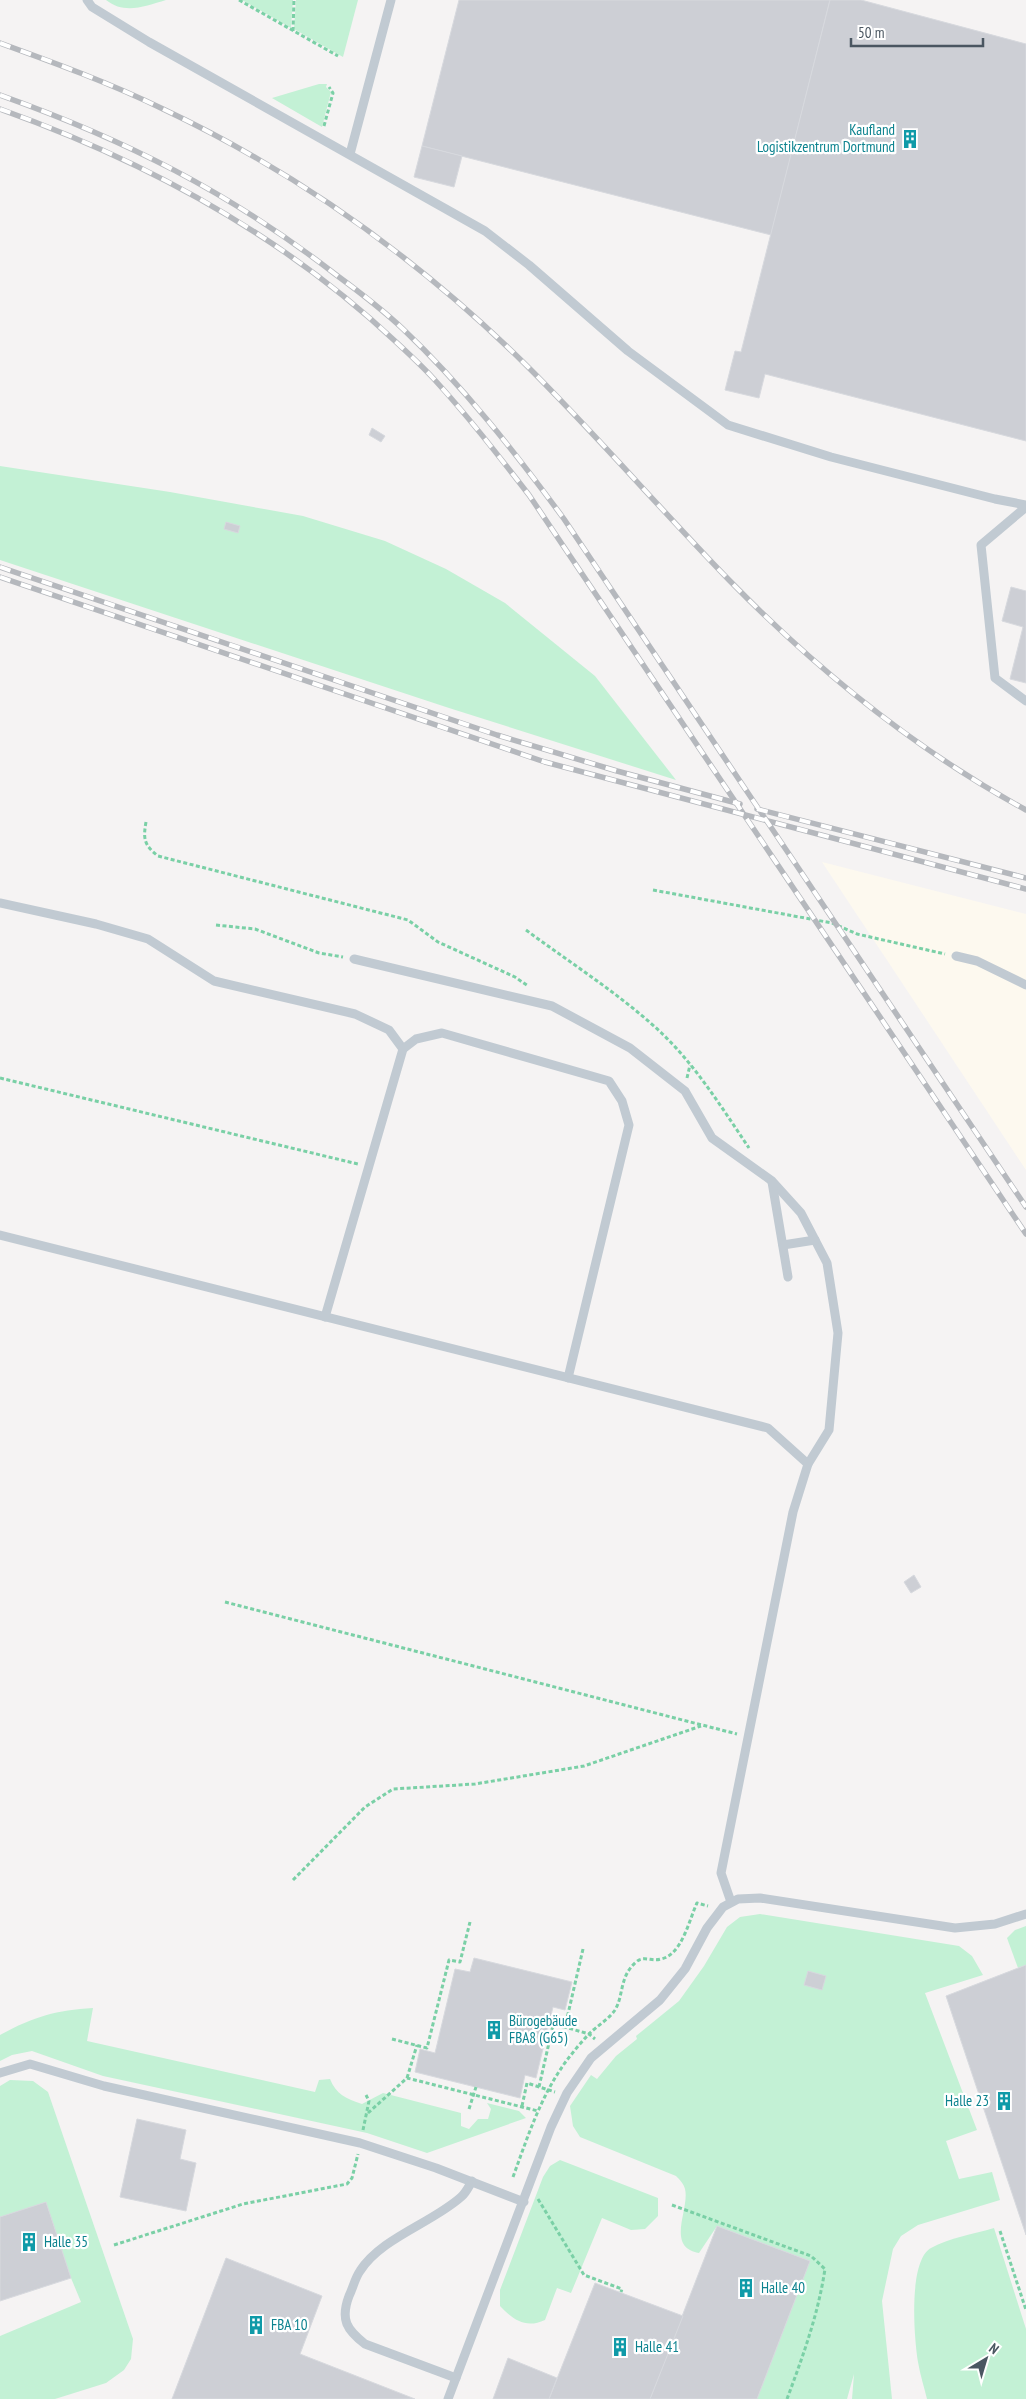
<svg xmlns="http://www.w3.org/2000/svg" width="1026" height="2399" viewBox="0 0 1026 2399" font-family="'PT Sans Narrow',sans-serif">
	<rect width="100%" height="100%" fill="#f5f3f3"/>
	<path fill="#fdf9ef" d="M822,862l204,52v256z"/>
	<g fill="#c3f1d5">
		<path d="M106,0h60c-21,6 -41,15 -60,0z"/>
		<path d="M242,0h51l-2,28z"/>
		<path d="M296,0h62l-15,57 -49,-28z"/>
		<path d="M319,84h8l-1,3 5,5 -9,35 -50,-29z"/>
		<path d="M0,466l170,26 133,24 82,25 61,28 59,34 90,73 81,104 -227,-72 -449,-148z"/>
		<path d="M760,1914l199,32 13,10 11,19 -58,18 52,137 -31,11 13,38 33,-7 8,28 -82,25 -17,11 -8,13 -11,52 10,98h-40l2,-25 -7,25h-90l53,-138 -93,-35 -18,27c-34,-6 -9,-44 -14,-64 -1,-5 -6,-10 -9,-13l-96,-39 -7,-11 -3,-20 21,-31 6,4 19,-23 21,-17 -1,-3 43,-35 25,-35 23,-39 13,-10z"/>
		<path d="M1026,1926v39l-8,3 -11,-30 8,-8z"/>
		<path d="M93,2008l-6,33 228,51 4,-12 11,-1c6,15 16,20 32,25l21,-11 78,20v13l8,3 9,-10h10l3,-10 -4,-6 32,8 7,7 -99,35 -60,-20 -264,-57 -71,-25 -20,4 -12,6v-26c33,-18 56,-25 93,-27z"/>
		<path d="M10,2080l23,1 15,11 85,247 -2,20 -7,11 -18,13 -51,16h-55v-63l81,-34 -10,-24 -25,-76 -46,15v-131z"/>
		<path d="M560,2160l98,38v18l-13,13 -14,1 -29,-12 -31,75 -14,-5 -12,32c-19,9 -32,0 -45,-14v-16l43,-113 7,-11z"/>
		<path d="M994,2228l32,101v70h-99c-3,-12 -7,-25 -9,-37 -4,-24 -10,-101 13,-114 18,-10 43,-14 63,-20z"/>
	</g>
	<g fill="#cdcfd5" stroke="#d7d9de">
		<path d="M459,0h371l-59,235 -349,-89z"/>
		<path d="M830,0h31l165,44v397l-261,-67 -6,24 -34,-8 10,-39 6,1z"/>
		<path d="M422,146l40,10 -8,31 -40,-10z"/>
		<path d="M372,428l13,8 -4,6 -12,-7z"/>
		<path d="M226,522l14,4 -2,7 -14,-4z"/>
		<path d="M1011,587l15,4v92l-16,-4 13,-52 -21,-6z"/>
		<path d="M914,1575l7,12 -10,6 -7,-11z"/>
		<path d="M474,1958l98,24 -7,28 -12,-3 -17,71 -11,-3 -5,23 -105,-26 5,-23 15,4 20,-84 15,3z"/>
		<path d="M1026,1965v270l-80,-239z"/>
		<path d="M808,1971l18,5 -4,14 -18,-5z"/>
		<path d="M137,2119l49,11 -6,29 16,4 -10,48 -66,-14z"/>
		<path d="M46,2202l25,76 -71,23v-84z"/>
		<path d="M717,2226l93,35 -53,138h-107z"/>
		<path d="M226,2258l96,38 -22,58 115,45h-243z"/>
		<path d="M595,2283l88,33 -33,83h-101z"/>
		<path d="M508,2358l49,20 -8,21h-56z"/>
	</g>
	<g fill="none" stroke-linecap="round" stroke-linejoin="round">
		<g stroke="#7ad0a6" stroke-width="3" stroke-dasharray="4 2.5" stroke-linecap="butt">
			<path d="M239,0l99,56"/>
			<path d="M293,31l1,-31"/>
			<path d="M324,126l9,-33 -4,-6"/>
			<path d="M146,822c-3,17 -2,23 12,34l250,64 30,22 77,35 13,9"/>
			<path d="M653,890l179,33 25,11 88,20"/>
			<path d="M216,925l39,4 64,24 24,4"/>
			<path d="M526,930c43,32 89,61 129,97 38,34 65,78 94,121"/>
			<path d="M0,1078l358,86"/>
			<path d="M687,1078l3,-13"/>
			<path d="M225,1602l512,132"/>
			<path d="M293,1880l72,-73 28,-18 82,-5 109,-18 117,-40"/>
			<path d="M583,1949l-18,78 24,7 6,5"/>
			<path d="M392,2039l35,9 22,-88 11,2 10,-40"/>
			<path d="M407,2078l10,-33"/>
			<path d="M539,2087l14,-62 12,2"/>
			<path d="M522,2106l5,-23 28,9"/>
			<path d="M469,2109l7,-22"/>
			<path d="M368,2113l39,-35 131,33"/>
			<path d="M363,2130l6,-29 -3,-6"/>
			<path d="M513,2177c15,-41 28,-82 54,-117 7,-9 15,-19 23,-27 7,-7 19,-14 25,-23 9,-15 4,-33 21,-48 8,-7 16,0 25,-3 21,-4 28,-39 36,-56l11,3"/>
			<path d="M538,2199l46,76 38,14 -1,3"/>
			<path d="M672,2205l139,51 14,13c-7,46 -22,87 -38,130"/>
			<path d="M1000,2231l26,79"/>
			<path d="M114,2245l129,-41 104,-20 5,-6 6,-24"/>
		</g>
		<g stroke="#c1cad2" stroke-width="9">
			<path d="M87,0l5,7 57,35 336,189 44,34 99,86 100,74 103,32 164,42 31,6"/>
			<path d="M350,154l41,-154"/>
			<path d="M1026,507l-45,38 14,133 31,23"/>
			<path d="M0,903l96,21 52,15 66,42 141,33 34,16 14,19"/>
			<path d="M956,956l21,5 49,24"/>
			<path d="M354,959l198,47 78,42 55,43 27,47 60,43 29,32 26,50 11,70 -9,97 -21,34"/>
			<path d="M772,1182l16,95"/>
			<path d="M0,1235l768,193 40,36 -15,48 -72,361 10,29"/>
			<path d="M783,1245l32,-5"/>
			<path d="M325,1317l78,-268 13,-10 26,-6 167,48 13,20 7,24 -61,253"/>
			<path d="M0,2073l30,-9 74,22 256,57 76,25 88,34"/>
			<path d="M456,2378l-91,-34c-18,-14 -25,-24 -16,-48 4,-8 6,-18 11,-25 21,-33 72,-48 101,-74 5,-4 8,-11 11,-16"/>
			<path d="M448,2399l103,-272 16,-34 24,-35 69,-58 25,-31 22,-41 16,-21 15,-8 22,-1 195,30 40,-4 31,-10"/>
		</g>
		<g stroke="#b5b8bd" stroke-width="5.5">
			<g id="rail">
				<path d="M0,43c55,20 110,40 163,66 133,63 255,150 360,253 71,70 136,146 206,218 87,89 187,170 297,230"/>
				<path d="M0,95c126,45 229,97 335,179 23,17 47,35 68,55 60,57 112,123 161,190l462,688"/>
				<path d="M0,109c146,52 282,126 395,232 13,12 26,24 38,37 34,37 65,77 96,117l497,739"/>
				<path d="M0,567l497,168 120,36 123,33"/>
				<path d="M0,577l545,185 481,127"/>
				<path d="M757,809l269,69"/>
			</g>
		</g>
		<use href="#rail" stroke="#fff" stroke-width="4" stroke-dasharray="11" stroke-linecap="butt"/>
	</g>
	<defs>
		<g id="building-bare" transform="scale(1.5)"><path d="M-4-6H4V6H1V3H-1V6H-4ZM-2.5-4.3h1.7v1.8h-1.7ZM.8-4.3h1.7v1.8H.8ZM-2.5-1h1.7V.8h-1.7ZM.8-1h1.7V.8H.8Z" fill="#0f9aa8" stroke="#fff" stroke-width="2.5" paint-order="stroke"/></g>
	</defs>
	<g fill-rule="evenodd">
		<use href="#building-bare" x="910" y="139"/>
		<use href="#building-bare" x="494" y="2030"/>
		<use href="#building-bare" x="1004" y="2101"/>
		<use href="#building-bare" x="29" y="2242"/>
		<use href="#building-bare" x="746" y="2288"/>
		<use href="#building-bare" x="256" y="2325"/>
		<use href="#building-bare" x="620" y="2347"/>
	</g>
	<g text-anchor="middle" stroke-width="4.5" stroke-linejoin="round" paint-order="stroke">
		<g font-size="15" fill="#0d838f" stroke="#fff" text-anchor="start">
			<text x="895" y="135" text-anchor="end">Kaufland<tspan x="895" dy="17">Logistikzentrum Dortmund</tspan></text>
			<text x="509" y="2026">Bürogebäude<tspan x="509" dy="17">FBA8 (G65)</tspan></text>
			<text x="989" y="2106" text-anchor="end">Halle 23</text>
			<text x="44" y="2247">Halle 35</text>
			<text x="761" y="2293">Halle 40</text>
			<text x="271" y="2330">FBA 10</text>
			<text x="635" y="2352">Halle 41</text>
		</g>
	</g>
	<g transform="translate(986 2359) rotate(38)" stroke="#ffffff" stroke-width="4" paint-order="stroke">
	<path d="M0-4L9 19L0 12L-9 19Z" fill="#4a5661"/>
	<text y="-8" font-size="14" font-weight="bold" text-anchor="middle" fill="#4a5661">N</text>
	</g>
	<path d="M851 38v8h132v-8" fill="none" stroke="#4a5661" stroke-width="2.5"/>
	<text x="858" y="38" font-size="15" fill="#4a5661" stroke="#ffffff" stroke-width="4" paint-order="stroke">50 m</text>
</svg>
